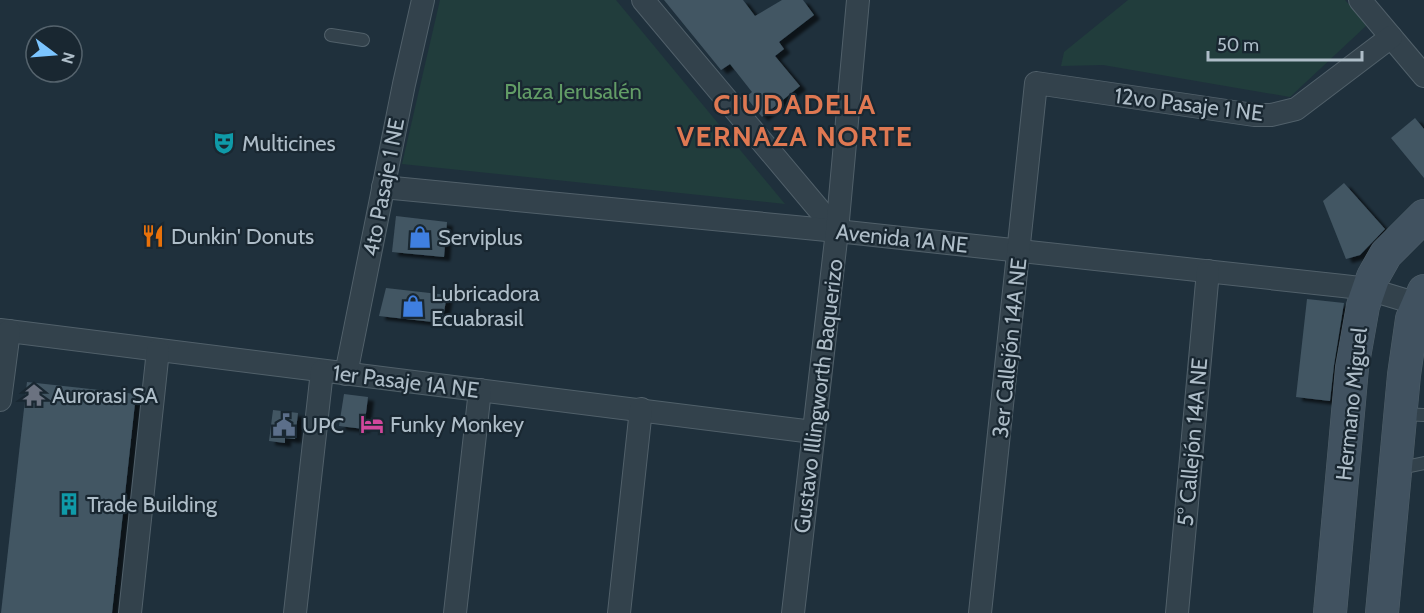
<svg xmlns="http://www.w3.org/2000/svg" width="1424" height="613" viewBox="0 0 1424 613" font-family="Cabin,sans-serif">
	<defs>
		<filter id="shadow"><feDropShadow dx="6" dy="4" stdDeviation="1.5" flood-color="#0009"/></filter>
	</defs>
	<rect width="100%" height="100%" fill="#1f303c"/>
	<g fill="#213d3c">
		<path d="M440,0h176l169,204 -383,-40z"/>
		<path d="M1128,0h217l22,25 -77,72 -187,-32 -42,1 3,-14z"/>
	</g>
	<g fill="#425663" filter="url(#shadow)">
		<path d="M664,0h79l12,16 27,-16h21l11,15 -35,27 5,7 -9,7 25,30 -38,31 -16,-20 6,-5 -22,-28 -9,6z"/>
		<path d="M1415,118l9,11v49l-33,-40z"/>
		<path d="M1344,183l41,46 -25,26 -14,4 -23,-58z"/>
		<path d="M396,216l51,6 -3,35 -52,-5z"/>
		<path d="M386,288l61,7 -5,28 -63,-7z"/>
		<path d="M1307,299l37,4 -10,62 -4,36 -34,-4z"/>
		<path d="M27,382l109,12 -24,219h-111z"/>
		<path d="M344,394l24,3 -4,32 -25,-3z"/>
		<path d="M273,410l25,3 -3,26 -10,-1v5l-16,-2z"/>
	</g>
	<g fill="none" stroke-linecap="round" stroke-linejoin="round">
		<g stroke="#51606a" stroke-width="14">
			<g id="lane">
				<path d="M331,35l32,5"/>
				<path d="M1401,414l23,1"/>
				<path d="M1396,469l28,-6"/>
			</g>
		</g>
		<g stroke="#51606a" stroke-width="24">
			<g id="street">
				<path d="M643,0l194,231"/>
				<path d="M1360,0l64,76"/>
				<path d="M383,187l454,44 506,55 25,3 50,15"/>
				<path d="M0,330l813,102"/>
				<path d="M346,374l58,-290 19,-84"/>
				<path d="M0,400l9,-69"/>
				<path d="M130,613l28,-263"/>
				<path d="M295,613l27,-242"/>
				<path d="M455,613l25,-223"/>
				<path d="M619,613l22,-204"/>
				<path d="M793,613l44,-382 21,-231"/>
				<path d="M980,613l56,-530 218,32h17l25,-6 95,-72"/>
				<path d="M1177,613l31,-342"/>
			</g>
		</g>
		<g stroke="#51606a" stroke-width="34">
			<g id="secondary">
				<path d="M1330,613l22,-245 11,-62 10,-29 13,-23 38,-38"/>
				<path d="M1382,613l22,-238 8,-56 12,-28"/>
			</g>
		</g>
		<use href="#lane" stroke="#33424c" stroke-width="12"/>
		<use href="#street" stroke="#33424c" stroke-width="22"/>
		<use href="#secondary" stroke="#415260" stroke-width="33"/>
	</g>
	<defs>
		<g id="theatre-bare" transform="scale(1.8)"><path d="M-5-5.5Q0-4 5-5.5V0Q5 5 0 6Q-5 5-5 0ZM-3.3-2.5H-1v1.5H-3.3ZM1-2.5H3.3v1.5H1ZM-2.8 1Q0 5.5 2.8 1Z" fill="#0f9aa8" stroke="#192731" stroke-width="2.5" paint-order="stroke"/></g>
		<g id="restaurant-bare" transform="scale(1.8)"><path d="M-5-6h1v4h1v-4h1v4h1v-4h1v5L-1.5 .5V6h-2V.5L-5-1ZM5-6V6H3V1.5H1.5Q1.5-4 5-6Z" fill="#e8710a" stroke="#192731" stroke-width="2.5" paint-order="stroke"/></g>
		<g id="shop-bare" transform="scale(1.8)"><path d="M-5-2.5h2.3a2.7 3.5 0 0 1 5.4 0H5L5.5 6h-11ZM-1.5-2.5h3a1.5 2.3 0 0 0-3 0Z" fill="#3f7fe0" stroke="#192731" stroke-width="2.5" paint-order="stroke"/></g>
		<g id="temple-bare" transform="scale(1.8)"><path d="M0-6L5-2H3V0L6.5 2.5H4V6H1.5V3h-3V6H-4V2.5H-6.5L-3 0V-2H-5Z" fill="#6b7280" stroke="#192731" stroke-width="2.5" paint-order="stroke"/></g>
		<g id="hotel-bare" transform="scale(1.8)"><path d="M-6-4.5h1.5V1H6V5H4.5V3h-9V5H-6ZM-4 0a1.8 1.8 0 1 1 3.6 0ZM.5 0V-2.5h3Q6-2.5 6 0Z" fill="#d1479c" stroke="#192731" stroke-width="2.5" paint-order="stroke"/></g>
		<g id="civic-bare" transform="scale(1.8)"><path d="M-.6-6.5H3V-4.5H.6V-3L4-1V1h2V6H-6V1h2V-1L-.6-3ZM-1.2 2.5V6h2.4V2.5Z" fill="#5c6f8a" stroke="#192731" stroke-width="2.5" paint-order="stroke"/></g>
		<g id="building-bare" transform="scale(1.8)"><path d="M-4-6H4V6H1V3H-1V6H-4ZM-2.5-4.3h1.7v1.8h-1.7ZM.8-4.3h1.7v1.8H.8ZM-2.5-1h1.7V.8h-1.7ZM.8-1h1.7V.8H.8Z" fill="#0f9aa8" stroke="#192731" stroke-width="2.5" paint-order="stroke"/></g>
	</defs>
	<g fill-rule="evenodd">
		<use href="#theatre-bare" x="224" y="143"/>
		<use href="#restaurant-bare" x="153" y="236"/>
		<use href="#shop-bare" x="420" y="237"/>
		<use href="#shop-bare" x="413" y="306"/>
		<use href="#temple-bare" x="34" y="395"/>
		<use href="#hotel-bare" x="372" y="424"/>
		<use href="#civic-bare" x="284" y="425"/>
		<use href="#building-bare" x="69" y="504"/>
	</g>
	<g text-anchor="middle" stroke-width="4.5" stroke-linejoin="round" paint-order="stroke">
		<g font-size="22" fill="#629c66" stroke="#192731">
			<text x="573" y="99">Plaza Jerusalén</text>
		</g>
		<g font-size="22" fill="#aebdc8" stroke="#192731">
			<text transform="translate(1189 104) rotate(7)" y="8">12vo Pasaje 1 NE</text>
			<text transform="translate(383 187) rotate(-79)" y="8">4to Pasaje 1 NE</text>
			<text transform="translate(902 238) rotate(6)" y="8">Avenida 1A NE</text>
			<text transform="translate(1009 348) rotate(-84)" y="8">3er Callejón 14A NE</text>
			<text transform="translate(406 381) rotate(7)" y="8">1er Pasaje 1A NE</text>
			<text transform="translate(818 396) rotate(-83)" y="8">Gustavo Illingworth Baquerizo</text>
			<text transform="translate(1351 404) rotate(-84)" y="8">Hermano Miguel</text>
			<text transform="translate(1192 442) rotate(-85)" y="8">5° Callejón 14A NE</text>
		</g>
		<g font-size="22" fill="#aebdc8" stroke="#192731" text-anchor="start">
			<text x="242" y="151">Multicines</text>
			<text x="171" y="244">Dunkin' Donuts</text>
			<text x="438" y="245">Serviplus</text>
			<text x="431" y="301">Lubricadora<tspan x="431" dy="25">Ecuabrasil</tspan></text>
			<text x="52" y="403">Aurorasi SA</text>
			<text x="390" y="432">Funky Monkey</text>
			<text x="302" y="433">UPC</text>
			<text x="87" y="512">Trade Building</text>
		</g>
		<g font-size="28" font-weight="bold" letter-spacing="1.5" fill="#df7852" stroke="#192731">
			<text x="795" y="114">CIUDADELA<tspan x="795" dy="32">VERNAZA NORTE</tspan></text>
		</g>
	</g>
	<g transform="translate(54 54) rotate(106)"><circle r="28" fill="#192731" stroke="#55636d" stroke-width="1.5"/>
	<path d="M0-4.5L10 22L0 15L-10 22Z" fill="#7cc5ff"/>
	<text y="-9" font-size="16" font-weight="bold" text-anchor="middle" fill="#aebdc8">N</text>
	</g>
	<path d="M1208 51v9h154v-9" fill="none" stroke="#aebdc8" stroke-width="3"/>
	<text x="1217" y="51" font-size="18" fill="#aebdc8" stroke="#192731" stroke-width="4.5" paint-order="stroke">50 m</text>
</svg>
